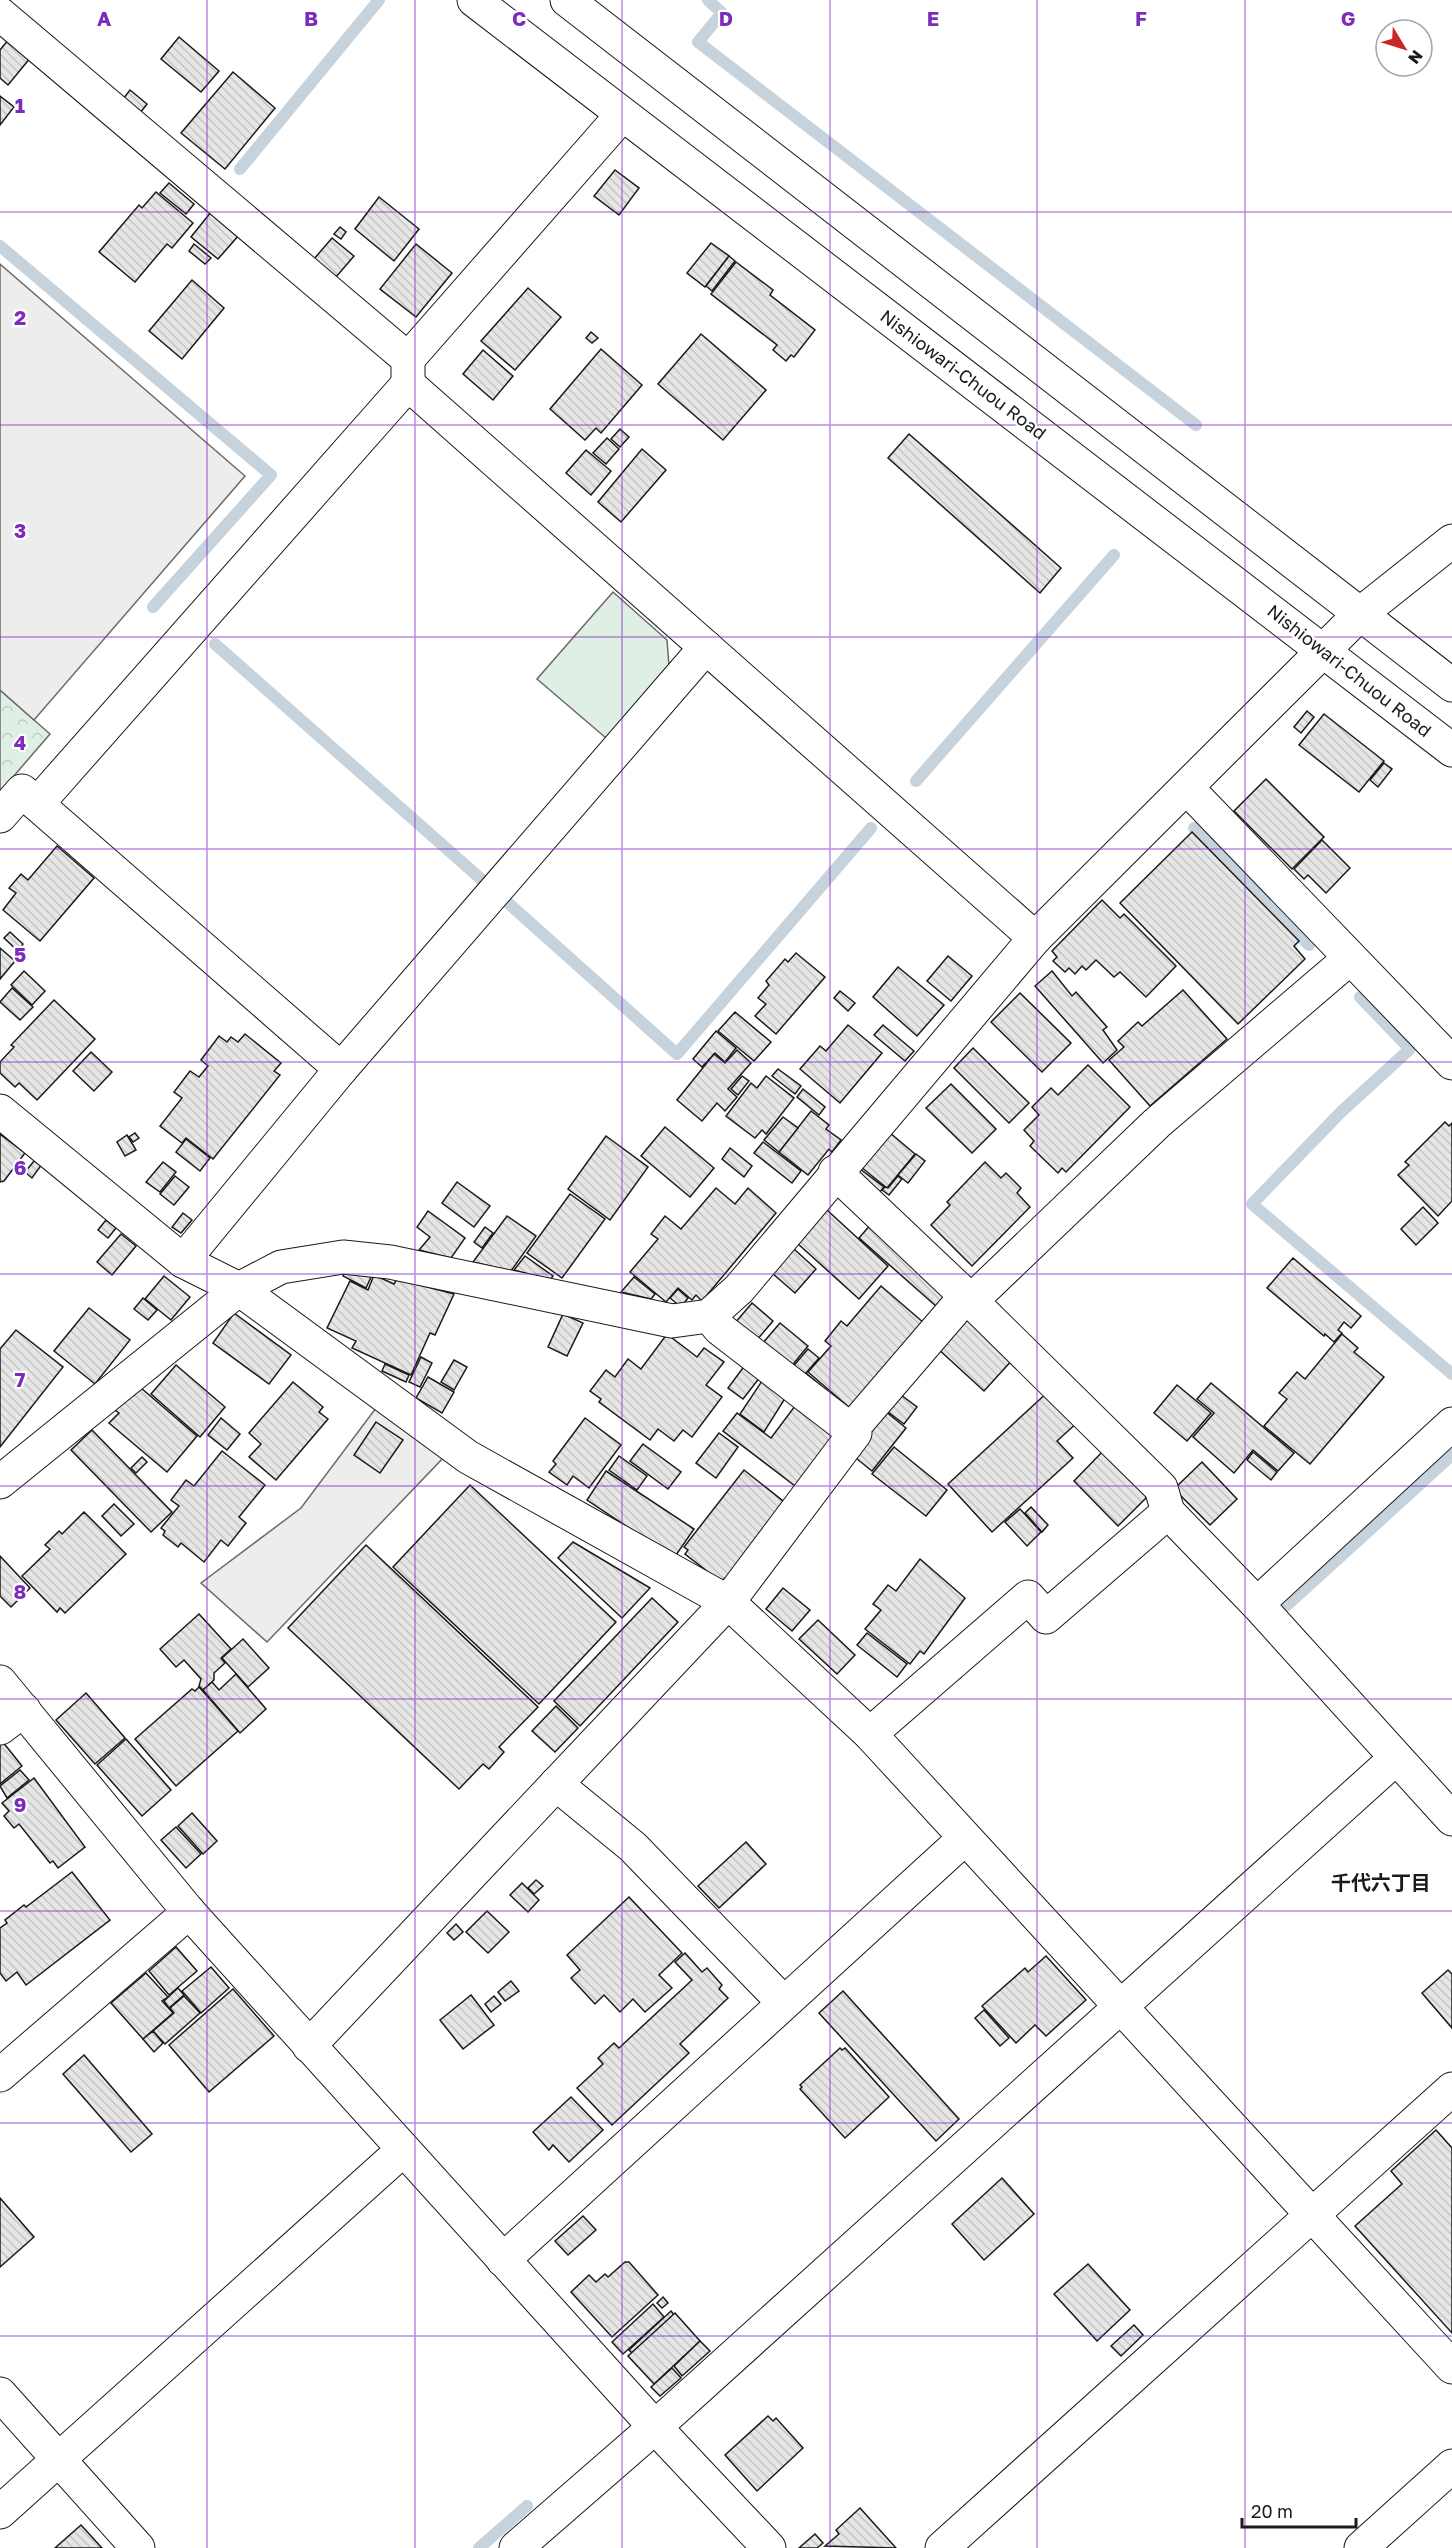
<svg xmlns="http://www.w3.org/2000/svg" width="1452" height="2548" viewBox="0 0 1452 2548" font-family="'Golos Text','Noto Sans JP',sans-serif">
	<defs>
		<pattern id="forest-crowns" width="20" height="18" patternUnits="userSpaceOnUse" patternTransform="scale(1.5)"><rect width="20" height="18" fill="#e0efe3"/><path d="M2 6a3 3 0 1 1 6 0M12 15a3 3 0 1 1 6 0" fill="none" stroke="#c0ccc2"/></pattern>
		<pattern id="building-back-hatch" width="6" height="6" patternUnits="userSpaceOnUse" patternTransform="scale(1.5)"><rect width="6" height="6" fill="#e6e6e6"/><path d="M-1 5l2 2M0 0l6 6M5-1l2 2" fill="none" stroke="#c5c5c5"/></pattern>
	</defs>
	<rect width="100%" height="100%" fill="#fff"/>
	<path fill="#e0efe3" stroke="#6a6a6a" stroke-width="1.5" d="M613,592l54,48 2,26 -63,72 -69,-59z"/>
	<path fill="url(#forest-crowns)" stroke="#6a6a6a" stroke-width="1.5" d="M0,690l50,44 -50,58z"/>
	<g fill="#ededed" stroke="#6a6a6a" stroke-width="1.5">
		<path d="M0,264l245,212 -211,244 -34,-30z"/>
		<path d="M376,1408l68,49 -177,185 -66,-59 100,-75z"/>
	</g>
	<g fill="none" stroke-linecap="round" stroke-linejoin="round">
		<g stroke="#c6d2dc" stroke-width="12">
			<path d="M708,0l14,13 -24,29 498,383"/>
			<path d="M240,169l139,-169"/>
			<path d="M0,246l271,229 -118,132"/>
			<path d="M215,644l266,235"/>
			<path d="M916,781l198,-226"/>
			<path d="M1194,828l115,117"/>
			<path d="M507,902l170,152 194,-226"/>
			<path d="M1360,997l50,52 -69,63 -89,92 200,170"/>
			<path d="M1286,1606l166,-151"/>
			<path d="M479,2548l48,-42"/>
		</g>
	</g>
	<g fill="url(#building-back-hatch)" stroke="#1a1a1a" stroke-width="1.5">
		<path d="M179,37l40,34 -18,21 -40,-33z"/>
		<path d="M9,39l22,18 -23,28 -8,-7v-28z"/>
		<path d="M233,72l42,36 -50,61 -44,-36z"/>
		<path d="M130,90l17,14 -10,13 -17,-14z"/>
		<path d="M0,96l14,11 -14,18z"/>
		<path d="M615,170l24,18 -20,27 -25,-19z"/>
		<path d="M169,183l25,21 -8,10 -26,-21z"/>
		<path d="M156,192l37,31 -21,25 -5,-4 -32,38 -36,-30 40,-47 3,3z"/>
		<path d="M379,197l40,32 -25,32 -39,-32z"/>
		<path d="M211,212l28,23 -21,24 -27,-22z"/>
		<path d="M340,227l6,5 -5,7 -7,-5z"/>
		<path d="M332,238l22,18 -18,21 -22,-18z"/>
		<path d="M711,243l18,13 -24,31 -18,-14z"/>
		<path d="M194,244l17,14 -6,6 -16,-13z"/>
		<path d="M416,244l36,29 -36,44 -36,-28z"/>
		<path d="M729,256l6,5 -23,30 -6,-5z"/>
		<path d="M736,262l37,28 -3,5 45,35 -21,27 -3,-2 -5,6 -13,-11 4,-5 -66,-51z"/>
		<path d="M192,280l32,28 -42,51 -33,-28z"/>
		<path d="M528,288l33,29 -46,53 -34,-29z"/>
		<path d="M591,332l7,6 -6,5 -6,-5z"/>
		<path d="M701,334l65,56 -43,50 -65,-56z"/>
		<path d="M601,349l41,36 -41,48 -5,-5 -11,12 -35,-31z"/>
		<path d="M483,350l30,26 -20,24 -30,-26z"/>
		<path d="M620,429l9,8 -9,10 -9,-8z"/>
		<path d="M909,434l152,134 -21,25 -152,-135z"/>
		<path d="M607,438l12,11 -13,15 -13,-11z"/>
		<path d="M642,449l24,21 -45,52 -23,-20z"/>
		<path d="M586,450l25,21 -20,24 -25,-22z"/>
		<path d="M1307,711l7,6 -13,16 -7,-6z"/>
		<path d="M1324,714l60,47 -25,31 -60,-47z"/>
		<path d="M1384,763l8,6 -14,18 -8,-7z"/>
		<path d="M1266,779l58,58 -32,32 -58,-58z"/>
		<path d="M1192,832l107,109 -5,5 11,13 -67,65 -118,-121z"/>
		<path d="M1322,840l28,28 -24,25 -18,-18 -4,4 -10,-10z"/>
		<path d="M57,846l37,32 -54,63 -37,-31 13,-17 -7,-5 12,-14 7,6z"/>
		<path d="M1102,900l18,18 4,-4 52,52 -30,31 -26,-25 -6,5 -18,-17 -10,10 -4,-4 -7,8 -6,-6 -4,4 -12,-11 4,-4 -5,-6z"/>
		<path d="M10,932l13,12 -5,7 -14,-13z"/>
		<path d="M0,948l15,13 -15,18z"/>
		<path d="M796,953l29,24 -49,57 -21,-18 11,-12 -8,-6 11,-13 -3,-4 19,-22 3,3z"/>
		<path d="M948,956l24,20 -21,25 -24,-20z"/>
		<path d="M898,967l46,38 -27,31 -44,-39z"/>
		<path d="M24,971l21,20 -13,14 -21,-20z"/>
		<path d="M1052,971l20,25 4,-4 31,35 -4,3 14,20 -14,13 -68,-77z"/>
		<path d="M12,988l21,19 -13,13 -20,-18z"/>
		<path d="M1183,990l44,49 -77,67 -41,-46 15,-13 -6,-6 20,-19 4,4z"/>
		<path d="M840,991l15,12 -7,8 -14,-13z"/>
		<path d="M1020,993l51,50 -29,29 -51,-50z"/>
		<path d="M54,1000l41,39 -58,61 -18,-17 -4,4 -15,-14v-11l14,-15 -3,-2z"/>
		<path d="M735,1012l36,30 -17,19 -36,-30z"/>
		<path d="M848,1025l34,28 -42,50 -40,-34 20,-23 6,5z"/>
		<path d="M883,1025l31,26 -9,10 -31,-26z"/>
		<path d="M716,1031l20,17 -11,14 -10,-9 -13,14 -9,-8z"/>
		<path d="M245,1034l36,29 -7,8 6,4 -67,84 -27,-21 -4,5 -22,-17 22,-28 -8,-6 16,-21 9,6 9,-11 -7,-6 18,-24 8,6 4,-5 7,5z"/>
		<path d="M973,1048l56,55 -20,20 -55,-55z"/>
		<path d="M737,1050l14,13 -23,26 9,8 -12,14 -8,-8 -15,18 -25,-21 37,-46 11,9z"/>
		<path d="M91,1052l21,20 -18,19 -21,-20z"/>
		<path d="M1088,1065l42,42 -64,65 -4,-4 -4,5 -28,-27 4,-5 -10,-11 15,-15 -7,-8 19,-19 7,7z"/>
		<path d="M778,1069l23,17 -6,8 -23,-18z"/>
		<path d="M742,1076l7,5 -11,14 -7,-6z"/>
		<path d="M766,1076l28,22 -28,36 -4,-4 -7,8 -29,-22 25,-33 6,5z"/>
		<path d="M951,1084l45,45 -24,24 -46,-45z"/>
		<path d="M803,1089l22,18 -6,8 -22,-18z"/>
		<path d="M811,1111l18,14 -3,4 15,11 -9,12 -3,-3 -21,26 -29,-23z"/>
		<path d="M783,1117l15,11 -19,24 -15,-12z"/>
		<path d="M1445,1122l4,4 3,-3v78l-14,15 -40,-41 11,-10 -4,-3z"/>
		<path d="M665,1127l49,41 -24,29 -49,-41z"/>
		<path d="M889,1132l26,22 -28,34 -26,-21z"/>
		<path d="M135,1133l4,5 -6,4 -4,-5z"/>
		<path d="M0,1134l25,19 -21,28 -4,1z"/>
		<path d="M127,1135l9,15 -11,6 -8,-14z"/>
		<path d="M606,1136l42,31 -38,53 -42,-31z"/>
		<path d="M186,1139l24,19 -10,13 -24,-19z"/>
		<path d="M763,1142l38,29 -9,12 -38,-30z"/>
		<path d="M730,1148l22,18 -8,11 -22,-18z"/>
		<path d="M916,1154l9,7 -17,22 -10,-8z"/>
		<path d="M35,1160l7,4 -10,14 -7,-6z"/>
		<path d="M163,1162l13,10 -16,20 -14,-10z"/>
		<path d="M985,1162l16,16 5,-5 15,15 -4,5 13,14 -58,59 -41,-41 19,-20 -3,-3z"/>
		<path d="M860,1169l24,18 -8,10 -24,-18z"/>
		<path d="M175,1176l14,11 -15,18 -14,-11z"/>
		<path d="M898,1176l4,3 -13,16 -7,-5 3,-3 3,1z"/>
		<path d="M457,1182l33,24 -16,21 -32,-24z"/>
		<path d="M716,1188l19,16 13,-16 28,25 -74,88 -6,-6 -4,5 -14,-12 -12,14 -36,-30 28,-33 -7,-5 14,-18 16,13z"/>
		<path d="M570,1194l35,25 -43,59 -35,-25z"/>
		<path d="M1423,1207l15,16 -22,22 -15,-16z"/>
		<path d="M827,1210l61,56 -29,33 -62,-56z"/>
		<path d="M428,1211l37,27 -14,20 -32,-8 11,-13 -13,-10z"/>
		<path d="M183,1213l9,7 -11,13 -9,-6z"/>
		<path d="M507,1216l29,20 -25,35 -38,-9z"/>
		<path d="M106,1220l10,8 -8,10 -10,-8z"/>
		<path d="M872,1223l78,70 -13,14 -78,-69z"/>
		<path d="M485,1227l8,6 -11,15 -8,-6z"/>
		<path d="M121,1234l15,12 -24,29 -15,-13z"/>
		<path d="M794,1249l22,20 -21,24 -23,-20z"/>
		<path d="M525,1256l28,20 -3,4 -36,-10z"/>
		<path d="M1293,1258l68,58 -10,12 -7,-6 -6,8 4,3 -8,9 -9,-8 -1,2 -57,-48z"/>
		<path d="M345,1271l27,4 -6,13 -23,-12z"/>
		<path d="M374,1275l20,9 3,-5 57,15 -19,41 -5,-2 -19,42 -59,-27 4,-7 -29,-13 23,-47 18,9z"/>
		<path d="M164,1276l26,21 -19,23 -26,-21z"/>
		<path d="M634,1277l21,17 -4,5 -30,-7z"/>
		<path d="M881,1286l43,37 -73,86 -43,-37 23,-26 -6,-5 16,-20 6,5z"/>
		<path d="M678,1289l10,9 -7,9 -11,-9z"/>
		<path d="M143,1298l14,12 -9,10 -14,-11z"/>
		<path d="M752,1303l21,18 -17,20 -21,-18z"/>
		<path d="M89,1308l41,32 -35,44 -41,-33z"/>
		<path d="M234,1313l57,42 -22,29 -56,-41z"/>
		<path d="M563,1314l20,9 -16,33 -19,-9z"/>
		<path d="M965,1314l49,44 -30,33 -48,-44z"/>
		<path d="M780,1323l28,23 -18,22 -28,-24z"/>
		<path d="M16,1330l47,37 -63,80v-98z"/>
		<path d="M667,1334l30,23 7,-9 20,14 -18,23 16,12 -30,40 -9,-7 -9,11 -16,-12 -8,11 -51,-38 2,-3 -11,-8 16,-21 9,7 13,-18 13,10z"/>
		<path d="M1342,1334l16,14 -4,4 30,25 -74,87 -46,-38 23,-27 -8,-6 18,-21 8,7z"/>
		<path d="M808,1349l11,9 -13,15 37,31 -53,-34z"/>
		<path d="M421,1357l11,6 -12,24 -11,-5z"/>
		<path d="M454,1360l13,7 -13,23 -13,-8z"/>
		<path d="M748,1361l16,11 -21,27 -15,-11z"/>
		<path d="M385,1364l24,11 -3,7 -24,-11z"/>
		<path d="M176,1365l49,42 -25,30 -49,-43z"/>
		<path d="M766,1375l23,17 -25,40 -24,-18z"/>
		<path d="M428,1377l26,15 -12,21 -26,-15z"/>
		<path d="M293,1382l30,25 -4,5 9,7 -52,61 -27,-23 12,-13 -12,-11z"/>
		<path d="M1211,1383l83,70 -16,18 -25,-21 -19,23 -41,-36 21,-24 -17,-14z"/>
		<path d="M1177,1385l34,28 -24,28 -33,-28z"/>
		<path d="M141,1388l56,48 -30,36 -58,-49 10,-10 -4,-3 14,-18 4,4z"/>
		<path d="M1050,1390l29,31 -22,20 16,17 -81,74 -44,-48z"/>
		<path d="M901,1395l16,12 -13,17 -16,-12z"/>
		<path d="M798,1402l42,32 -41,55 -76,-58 14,-18 34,25z"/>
		<path d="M885,1411l21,17 -34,43 -21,-17z"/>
		<path d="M221,1418l19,16 -13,16 -19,-15z"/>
		<path d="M585,1418l36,27 -32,43 -16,-12 -6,9 -18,-13 7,-8 -3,-3z"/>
		<path d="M376,1422l27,18 -23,33 -26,-18z"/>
		<path d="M92,1430l80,82 -21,20 -80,-82z"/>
		<path d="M719,1433l19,14 -22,31 -20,-15z"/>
		<path d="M643,1444l38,28 -13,17 -38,-28z"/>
		<path d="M894,1447l53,43 -21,26 -54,-42z"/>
		<path d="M1105,1449l45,45 -32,32 -44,-45z"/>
		<path d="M222,1451l43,34 -26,32 7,6 -18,23 -7,-6 -17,22 -23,-19 -3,4 -15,-12 2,-4 -4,-3 18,-22 -8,-6 15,-20 8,6z"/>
		<path d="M1253,1452l24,20 -6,8 -24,-20z"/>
		<path d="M619,1456l28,20 -10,14 -28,-20z"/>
		<path d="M142,1457l5,5 -11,11 -5,-5z"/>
		<path d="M1202,1462l35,37 -27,26 -36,-36z"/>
		<path d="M744,1470l44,35 -59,76 -4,-3 -4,4 -36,-28 3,-4 -4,-3z"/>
		<path d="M606,1471l88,58 -20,29 -87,-58z"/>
		<path d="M470,1485l146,137 -77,82 -146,-137z"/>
		<path d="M114,1504l20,20 -13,12 -19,-20z"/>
		<path d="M1031,1507l17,18 -6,7 -17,-19z"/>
		<path d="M1020,1509l21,23 -14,14 -22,-24z"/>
		<path d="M84,1512l42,42 -61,59 -5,-5 -3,4 -35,-36 28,-27 -5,-4 14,-14 3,3z"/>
		<path d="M573,1542l77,46 -28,30 -64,-60z"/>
		<path d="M366,1545l172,162 -39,40 5,5 -15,17 -6,-5 -24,25 -171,-161z"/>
		<path d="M0,1556l30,32 -19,19 -11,-11z"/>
		<path d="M920,1559l45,39 -41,56 -4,-3 -10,13 -45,-35 16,-19 -8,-6 15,-19 8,6z"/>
		<path d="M783,1588l27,22 -18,21 -26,-22z"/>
		<path d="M652,1598l26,24 -98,104 -26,-25z"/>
		<path d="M199,1614l32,35 -10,9 4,5 -11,10v7l-11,10 -4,-4 2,-7 -17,-19 -8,7 -16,-18z"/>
		<path d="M818,1620l37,35 -18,19 -38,-35z"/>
		<path d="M867,1633l40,31 -10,13 -40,-32z"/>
		<path d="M243,1639l26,29 -21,19 -26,-29z"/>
		<path d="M236,1674l30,35 -26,24 -37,-43 9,-8 7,8z"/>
		<path d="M199,1687l39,44 -62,55 -41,-47 57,-50 3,2z"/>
		<path d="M86,1693l39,45 -30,26 -39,-44z"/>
		<path d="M556,1706l22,22 -23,24 -23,-21z"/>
		<path d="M126,1739l45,51 -29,26 -45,-51z"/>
		<path d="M2,1741l20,25 -22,18v-41z"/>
		<path d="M20,1770l9,10 -22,18 -7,-12z"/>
		<path d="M34,1778l51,69 -27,21 -5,-7 -3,2 -31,-39 -5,4 -10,-12 5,-5 -7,-8z"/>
		<path d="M192,1813l25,28 -14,13 -25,-28z"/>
		<path d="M176,1827l25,27 -15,14 -25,-28z"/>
		<path d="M746,1842l20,22 -47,44 -21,-22z"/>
		<path d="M72,1872l38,48 -84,65 -9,-13 -11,9 -6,-8v-45l7,-5 -2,-3 19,-15 2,2z"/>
		<path d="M536,1880l7,6 -9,8 -6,-6z"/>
		<path d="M522,1883l17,17 -11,12 -18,-17z"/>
		<path d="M629,1897l53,56 -23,22 13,13 -27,24 -12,-13 -13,13 -16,-17 -9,9 -24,-26 9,-8 -13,-15z"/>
		<path d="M487,1911l22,21 -21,21 -22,-21z"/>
		<path d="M456,1924l7,8 -9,8 -7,-7z"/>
		<path d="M176,1947l21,24 -28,24 -20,-24z"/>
		<path d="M685,1953l17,19 5,-4 15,17 -3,4 9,9 -48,46 9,9 -77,72 -35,-37 26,-24 -5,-6 16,-15 5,5 73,-68 -17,-18z"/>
		<path d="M1046,1956l40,44 -40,36 -11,-11 -19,18 -34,-37 43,-38 3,4z"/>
		<path d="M211,1967l18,21 -28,25 -19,-22z"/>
		<path d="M1448,1970l4,4v54l-30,-35z"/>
		<path d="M146,1973l22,24 -6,4 11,12 -30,26 -32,-36z"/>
		<path d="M511,1981l8,10 -14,10 -7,-9z"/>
		<path d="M178,1988l6,7 -15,13 -5,-7z"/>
		<path d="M233,1989l41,47 -65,56 -40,-47z"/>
		<path d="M843,1991l116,128 -23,22 -117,-128z"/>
		<path d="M471,1995l23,30 -31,24 -23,-29z"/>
		<path d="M184,1996l16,17 -35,31 -12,-13 21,-18 -4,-5z"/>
		<path d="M494,1996l7,8 -10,8 -6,-8z"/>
		<path d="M984,2010l25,28 -9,8 -25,-28z"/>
		<path d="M153,2031l10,12 -9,9 -11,-13z"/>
		<path d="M840,2048l2,2 3,-2 44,49 -44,41 -45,-49 2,-2 -2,-2z"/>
		<path d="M84,2055l68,79 -21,18 -68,-78z"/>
		<path d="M571,2097l32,33 -34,32 -16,-17 -4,5 -16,-18z"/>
		<path d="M1436,2130l16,18v185l-97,-107 47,-42 -11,-13z"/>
		<path d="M1002,2178l32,36 -50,46 -32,-36z"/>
		<path d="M0,2198l34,39 -34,30z"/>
		<path d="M583,2216l13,14 -28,25 -13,-14z"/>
		<path d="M625,2262h4l29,33 -46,42 -41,-45 18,-17 7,7 9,-8 3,3z"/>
		<path d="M1088,2264l42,46 -33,31 -43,-47z"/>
		<path d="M663,2297l5,6 -6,5 -5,-5z"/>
		<path d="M653,2304l11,13 -41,37 -11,-12z"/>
		<path d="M671,2311l3,4 -42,38 -3,-3z"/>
		<path d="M675,2313l25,28 -46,43 -26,-28z"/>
		<path d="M1134,2325l9,10 -22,21 -10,-10z"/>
		<path d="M700,2341l10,10 -28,25 -8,-10z"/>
		<path d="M672,2368l9,10 -21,18 -9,-9z"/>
		<path d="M768,2416l5,5 3,-3 27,30 -46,43 -32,-36z"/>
		<path d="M860,2508l36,40 -71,-2 14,-12 -3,-4z"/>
		<path d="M81,2525l21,23h-47z"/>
		<path d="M815,2534l8,9 -6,5h-18z"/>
	</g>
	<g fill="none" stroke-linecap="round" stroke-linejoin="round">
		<g stroke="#1a1a1a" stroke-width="35">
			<g id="street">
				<path d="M0,14l408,345v25"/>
				<path d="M408,359l214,-244"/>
				<path d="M1360,614l92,-73"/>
				<path d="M1187,788l265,275"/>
				<path d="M0,816l22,-25 319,278"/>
				<path d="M0,1111l183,150 56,28 229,168 260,145 142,132 582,633"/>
				<path d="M835,1172l131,124 195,192 7,24 89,92 195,215"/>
				<path d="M183,1261l158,-192 365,-422"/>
				<path d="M971,1301l186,-178 192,-164"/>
				<path d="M709,1316l11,13 131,101"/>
				<path d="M0,1482l239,-193 42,-22 62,-10 47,5 282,59 37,-5 30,-27 296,-351"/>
				<path d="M1257,1604l195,-180"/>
				<path d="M0,1682l189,230 466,515 114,121"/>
				<path d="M0,1728l24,-18"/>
				<path d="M870,1734l158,-137 18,20 122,-105"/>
				<path d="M556,1784l77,63 151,156"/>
				<path d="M309,2046l419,-444 127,-169 -4,-3 115,-134"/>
				<path d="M0,2075l189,-163"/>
				<path d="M503,2260l462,-422"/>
				<path d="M0,2394l138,154"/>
				<path d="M0,2512l403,-362"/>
				<path d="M516,2548l139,-121 741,-669"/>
				<path d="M942,2548l510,-459"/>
				<path d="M1361,2548l91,-82"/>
			</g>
		</g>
		<g stroke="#1a1a1a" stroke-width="35">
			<path id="secondary" d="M37,804l371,-420 627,554 325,-324"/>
		</g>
		<g stroke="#1a1a1a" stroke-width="35">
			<g id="primary">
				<path d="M474,0l978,750"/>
				<path d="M567,0l885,685"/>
			</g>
		</g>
		<use href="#street" stroke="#fff" stroke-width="33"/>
		<use href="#secondary" stroke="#fff" stroke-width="33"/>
		<use href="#primary" stroke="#fff" stroke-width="33"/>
	</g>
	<path fill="none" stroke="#7b2cbf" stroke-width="1.5" stroke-opacity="0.55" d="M207,0v2548M415,0v2548M622,0v2548M830,0v2548M1037,0v2548M1245,0v2548M0,212h1452M0,425h1452M0,637h1452M0,849h1452M0,1062h1452M0,1274h1452M0,1486h1452M0,1699h1452M0,1911h1452M0,2123h1452M0,2336h1452"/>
	<g text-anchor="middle" stroke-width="4.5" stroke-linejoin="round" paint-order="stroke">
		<g font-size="18" fill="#1a1a1a" stroke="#fff">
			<text transform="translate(963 375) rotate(37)" y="6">Nishiowari-Chuou Road</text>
			<text transform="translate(1349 671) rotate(38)" y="6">Nishiowari-Chuou Road</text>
		</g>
		<g font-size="20" font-weight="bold" fill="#1a1a1a" stroke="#fff">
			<text x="1381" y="1890">千代六丁目</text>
		</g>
	</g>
	<g font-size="20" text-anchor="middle" font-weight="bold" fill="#7b2cbf" stroke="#fff" stroke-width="4.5" stroke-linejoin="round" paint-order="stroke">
		<text x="104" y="26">A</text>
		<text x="311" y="26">B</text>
		<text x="519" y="26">C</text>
		<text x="726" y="26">D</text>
		<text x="933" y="26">E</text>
		<text x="1141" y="26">F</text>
		<text x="1348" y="26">G</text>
		<text x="20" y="113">1</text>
		<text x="20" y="325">2</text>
		<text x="20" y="538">3</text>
		<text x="20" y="750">4</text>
		<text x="20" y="962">5</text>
		<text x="20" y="1175">6</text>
		<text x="20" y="1387">7</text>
		<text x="20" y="1599">8</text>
		<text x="20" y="1812">9</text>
	</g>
	<g transform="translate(1404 48) rotate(128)"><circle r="28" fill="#ffffff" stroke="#a3a3a3" stroke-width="1.5"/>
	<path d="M0-4.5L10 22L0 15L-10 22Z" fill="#c62828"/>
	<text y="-9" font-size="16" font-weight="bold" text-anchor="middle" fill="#1a1a1a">N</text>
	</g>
	<path d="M1242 2518v9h114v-9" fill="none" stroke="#1a1a1a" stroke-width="3"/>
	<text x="1251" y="2518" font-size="18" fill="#1a1a1a" stroke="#ffffff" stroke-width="4.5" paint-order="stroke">20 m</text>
</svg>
